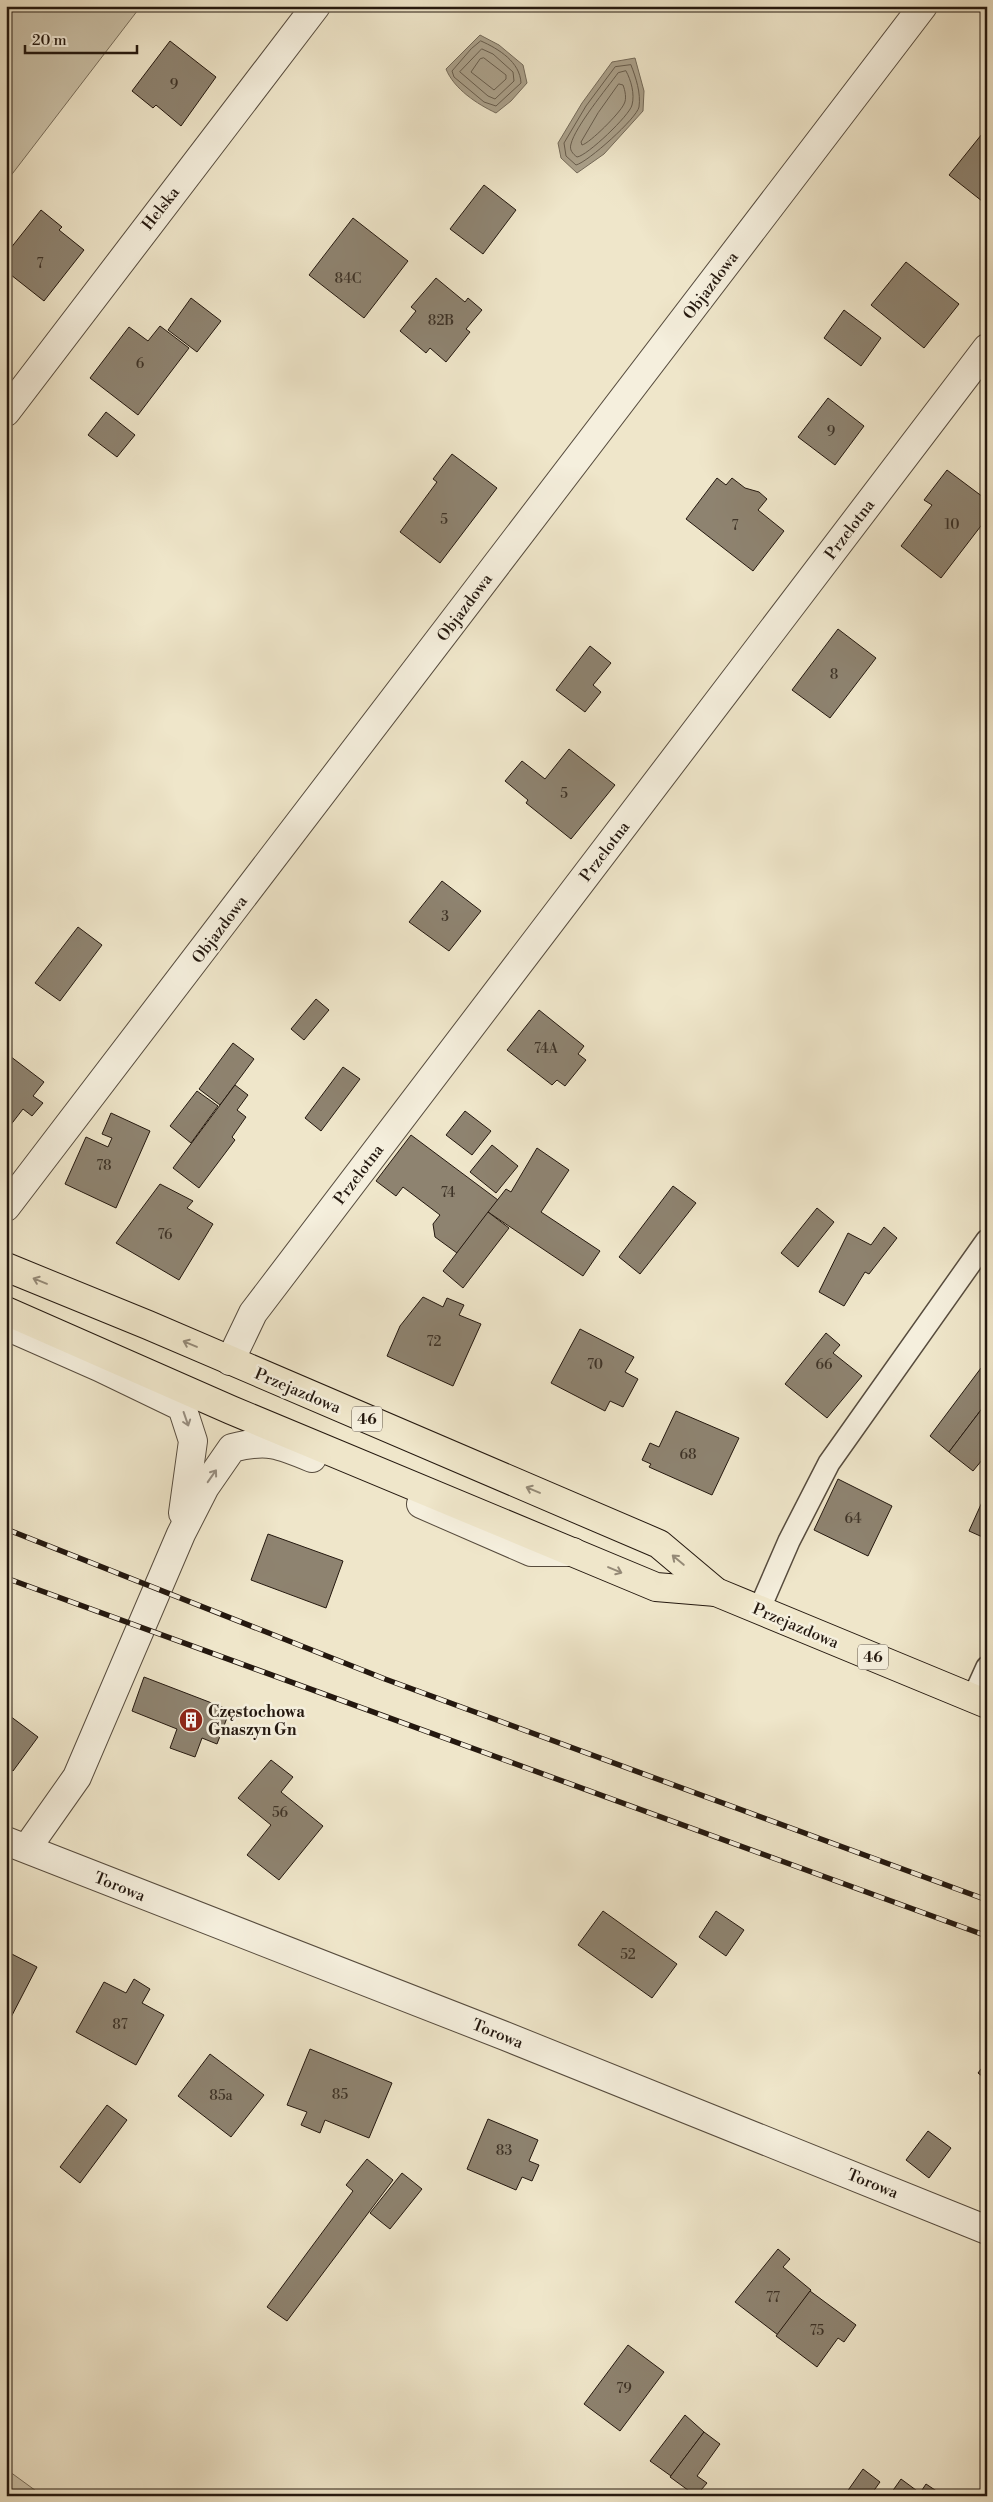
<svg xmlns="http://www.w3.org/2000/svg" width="993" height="2502" viewBox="0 0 993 2502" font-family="'Libre Bodoni',serif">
	<rect width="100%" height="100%" fill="#efe6ca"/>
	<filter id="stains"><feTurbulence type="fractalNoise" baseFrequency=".004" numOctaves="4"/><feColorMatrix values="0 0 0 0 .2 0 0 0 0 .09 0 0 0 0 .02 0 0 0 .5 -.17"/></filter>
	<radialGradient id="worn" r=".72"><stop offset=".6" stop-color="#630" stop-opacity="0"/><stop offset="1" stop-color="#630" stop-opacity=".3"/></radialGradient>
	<g fill="#ccc3aa" stroke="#786e5c">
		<path d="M6,6h135l-135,176z"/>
		<path d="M6,2469l37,27h-37z"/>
	</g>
	<g fill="#aaa08a" stroke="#746a59">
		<path d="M480,35l19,10 24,20 4,18 -16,18 -15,12c-19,-9 -42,-24 -50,-44z"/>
		<path d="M635,58l9,33 -1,20 -39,43 -27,19 -16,-15 -3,-15 24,-40 30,-41z"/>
	</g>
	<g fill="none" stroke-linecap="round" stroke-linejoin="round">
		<g stroke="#675c4c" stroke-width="1">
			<path d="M481,41c18,8 39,21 40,42l-25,23 -12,-4 -30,-25 -2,-6 19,-22z"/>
			<path d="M482,49l11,5 20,18 1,9 -19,18 -7,-3 -28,-24z"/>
			<path d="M484,58l22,17v4l-12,11 -23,-18 9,-13z"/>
			<path d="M631,65c5,13 10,28 8,42 -2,11 -51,55 -63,58l-10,-9 -2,-13 22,-37 29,-39z"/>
			<path d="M626,71c5,9 9,23 6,34 -2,10 -45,51 -55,52 -4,-3 -8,-7 -6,-13 4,-17 36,-56 47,-71z"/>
			<path d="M619,84l4,1c2,5 4,14 1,19 -4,9 -34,39 -42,41l-1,-3 17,-29z"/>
		</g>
	</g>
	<g fill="#8e8370" stroke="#24180f">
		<path d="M170,41l46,36 -35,49 -25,-21 -3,3 -21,-17z"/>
		<path d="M986,129l1,1v75l-38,-30z"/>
		<path d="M484,185l32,25 -33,44 -33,-25z"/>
		<path d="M41,210l21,17 -3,3 25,20 -40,51 -38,-30v-17z"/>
		<path d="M353,218l55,43 -44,57 -55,-43z"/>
		<path d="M906,262l53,42 -35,44 -53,-43z"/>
		<path d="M436,278l29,24 3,-4 14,12 -16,19 4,3 -24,30 -16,-14 -4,5 -26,-22 16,-20 -5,-4z"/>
		<path d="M191,298l30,23 -24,31 -29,-22z"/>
		<path d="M844,310l37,28 -20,28 -37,-28z"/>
		<path d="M160,326l29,22 -51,67 -48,-37 39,-51 19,14z"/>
		<path d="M828,398l36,28 -29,39 -37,-28z"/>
		<path d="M106,412l29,23 -18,22 -29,-22z"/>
		<path d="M452,454l45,34 -57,75 -40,-31 37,-50 -4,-3z"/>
		<path d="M947,470l40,30v18l-46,60 -40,-32 31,-41 -8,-5z"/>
		<path d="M717,478l9,7 6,-7 13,10 14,4 8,7 -9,11 26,21 -31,40 -67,-52z"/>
		<path d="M838,629l38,29 -46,60 -38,-28z"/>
		<path d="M590,646l21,17 -18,22 8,7 -16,20 -29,-22z"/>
		<path d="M569,749l46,36 -44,54 -45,-36 2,-3 -23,-19 17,-20 23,18z"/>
		<path d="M442,881l39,30 -32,40 -40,-29z"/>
		<path d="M78,927l24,18 -42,56 -25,-18z"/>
		<path d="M316,999l13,11 -25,30 -13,-11z"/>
		<path d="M539,1010l45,36 -6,8 8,6 -21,26 -8,-6 -5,5 -45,-35z"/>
		<path d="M233,1043l21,16 -34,46 -21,-16z"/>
		<path d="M6,1053l38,29 -11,14 10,7 -11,13 -9,-7 -17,22z"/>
		<path d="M343,1067l17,12 -39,52 -16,-13z"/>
		<path d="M235,1085l13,10 -11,15 9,7 -14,20 3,3 -36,48 -26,-20z"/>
		<path d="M197,1091l21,15 -27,37 -21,-17z"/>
		<path d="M465,1111l26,20 -19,24 -26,-20z"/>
		<path d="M111,1113l39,18 -34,77 -51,-24 21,-47 22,10 4,-9 -10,-4z"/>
		<path d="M411,1135l87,65 -41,53 -22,-16 -2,-13 7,-9 -37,-28 -7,9 -20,-15z"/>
		<path d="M492,1145l26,21 -22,27 -26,-21z"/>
		<path d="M537,1148l32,22 -28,42 59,39 -17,25 -95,-64 18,-23 5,3z"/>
		<path d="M160,1184l33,17 -6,7 26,16 -34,56 -63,-37z"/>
		<path d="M673,1186l23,17 -56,71 -21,-17z"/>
		<path d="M817,1208l17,14 -36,45 -17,-14z"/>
		<path d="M488,1212l21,16 -46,60 -20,-17z"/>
		<path d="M884,1227l13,11 -28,36 -4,-2 -21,34 -25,-14 29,-59 23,12z"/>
		<path d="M423,1297l20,10 4,-9 17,7 -5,10 22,9 -28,62 -66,-30 13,-30z"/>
		<path d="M580,1329l54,28 -9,15 13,7 -15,28 -13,-6 -5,10 -54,-28z"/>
		<path d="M826,1333l14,12 -7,8 29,23 -35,42 -42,-34z"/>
		<path d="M981,1368l6,5v29l-38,50 -19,-16z"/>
		<path d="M987,1402v52l-14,17 -24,-19z"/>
		<path d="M676,1411l63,27 -27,57 -63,-28 2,-3 -9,-4 8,-17 9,4z"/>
		<path d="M838,1479l54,27 -24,50 -54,-26z"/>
		<path d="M987,1491v48l-18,-8z"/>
		<path d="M268,1534l75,27 -17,47 -75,-28z"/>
		<path d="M144,1677l86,33 -13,34 -15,-6 -7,19 -25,-9 7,-19 -45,-18z"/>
		<path d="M6,1713l32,24 -25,34 -7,-4z"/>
		<path d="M271,1760l22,17 -12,15 42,34 -44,54 -32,-25 24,-30 -33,-27z"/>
		<path d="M603,1911l74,53 -25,34 -74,-53z"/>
		<path d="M716,1911l28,19 -18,26 -27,-19z"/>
		<path d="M6,1951l31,16 -29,56 -2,-1z"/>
		<path d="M134,1979l16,10 -8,14 22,12 -28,50 -60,-33 28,-50 22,11z"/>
		<path d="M310,2049l82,34 -23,55 -44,-18 -5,13 -19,-8 6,-13 -20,-7z"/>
		<path d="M210,2054l54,41 -33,42 -53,-41z"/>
		<path d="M987,2061v19l-9,-7z"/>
		<path d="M107,2105l20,15 -47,63 -20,-16z"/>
		<path d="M488,2119l50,21 -9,21 10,4 -7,16 -10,-4 -6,13 -49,-21z"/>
		<path d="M928,2131l23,17 -22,30 -23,-18z"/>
		<path d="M367,2159l26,21 -106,141 -20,-14 86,-116 -7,-6z"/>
		<path d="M402,2173l20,16 -32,40 -20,-16z"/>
		<path d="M778,2249l12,10 -7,8 28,23 -33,45 -43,-33z"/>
		<path d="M810,2291l46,34 -12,17 -6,-4 -21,29 -41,-31z"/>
		<path d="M628,2345l36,27 -44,59 -36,-27z"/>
		<path d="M685,2415l19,17 -33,44 -21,-15z"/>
		<path d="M704,2432l16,12 -23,32 10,7 -11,13 -26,-19z"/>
		<path d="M863,2469l17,13 -10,14h-26z"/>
		<path d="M901,2479l19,14 6,-9 15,10 -52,2z"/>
	</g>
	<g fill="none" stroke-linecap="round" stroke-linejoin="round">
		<g stroke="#574c3e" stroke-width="24">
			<g id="service">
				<path d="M759,1610l30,-69 40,-78 158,-223"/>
				<path d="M973,1698l14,-31"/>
			</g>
		</g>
		<g stroke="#574c3e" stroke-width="30">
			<g id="minor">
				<path d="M6,412l310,-406"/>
				<path d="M6,1207l917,-1201"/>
				<path d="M6,1326l93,41 83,40 11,34 -10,72"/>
				<path d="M230,1361l23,-48 734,-965"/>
				<path d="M421,1504l110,48h42"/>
				<path d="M6,1841l499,195 482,194"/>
				<path d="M27,1848l50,-71 104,-243 24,-47 27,-39c35,-9 47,-4 80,10"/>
			</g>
		</g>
		<g stroke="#24180f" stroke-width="30">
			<g id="primary">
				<path d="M6,1267l142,58 511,219 57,48 271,112"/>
				<path d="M6,1311l225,99 425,177 60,5"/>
			</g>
		</g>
		<use href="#service" stroke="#f5efdd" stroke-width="21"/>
		<use href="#minor" stroke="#f5efdd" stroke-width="28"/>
		<use href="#primary" stroke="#efe6ca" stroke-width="28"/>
		<g stroke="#24180f" stroke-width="5.5">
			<g id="rail">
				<path d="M6,1529l379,150 602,221"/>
				<path d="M6,1578l981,358"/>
			</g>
		</g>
		<use href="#rail" stroke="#f5efdd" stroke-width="4" stroke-dasharray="11" stroke-linecap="butt"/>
	</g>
	<defs><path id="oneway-shaft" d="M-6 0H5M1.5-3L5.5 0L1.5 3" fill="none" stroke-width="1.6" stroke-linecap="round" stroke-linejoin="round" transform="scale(1.25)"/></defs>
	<g stroke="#948976">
		<use href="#oneway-shaft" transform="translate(40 1281) rotate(-158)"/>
		<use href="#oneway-shaft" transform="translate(190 1344) rotate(-157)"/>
		<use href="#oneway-shaft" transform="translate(533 1490) rotate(-157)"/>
		<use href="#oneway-shaft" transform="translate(678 1560) rotate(-140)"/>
		<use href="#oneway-shaft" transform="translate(615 1570) rotate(23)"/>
	</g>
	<g stroke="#978e80">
		<use href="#oneway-shaft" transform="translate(186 1419) rotate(71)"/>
		<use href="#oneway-shaft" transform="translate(212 1476) rotate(-55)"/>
	</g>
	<defs>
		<g id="building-disc" transform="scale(1.25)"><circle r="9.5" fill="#8f2418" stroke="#f5efdd"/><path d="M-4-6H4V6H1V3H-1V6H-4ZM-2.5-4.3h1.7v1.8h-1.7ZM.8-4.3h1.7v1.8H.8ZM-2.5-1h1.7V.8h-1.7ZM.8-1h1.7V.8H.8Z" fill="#fff"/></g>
	</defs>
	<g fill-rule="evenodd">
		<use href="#building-disc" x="191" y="1720"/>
	</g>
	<g text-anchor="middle" stroke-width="5" stroke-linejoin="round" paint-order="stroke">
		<g font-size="14" fill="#3e3327">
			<text x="174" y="89">9</text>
			<text x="40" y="268">7</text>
			<text x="348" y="283">84C</text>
			<text x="441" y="325">82B</text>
			<text x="140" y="368">6</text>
			<text x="831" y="436">9</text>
			<text x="444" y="524">5</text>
			<text x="952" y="529">10</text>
			<text x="735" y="530">7</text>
			<text x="834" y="679">8</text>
			<text x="564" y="798">5</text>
			<text x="445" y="921">3</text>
			<text x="546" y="1053">74A</text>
			<text x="104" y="1170">78</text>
			<text x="448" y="1197">74</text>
			<text x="165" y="1239">76</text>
			<text x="434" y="1346">72</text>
			<text x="595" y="1369">70</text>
			<text x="824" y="1369">66</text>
			<text x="688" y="1459">68</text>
			<text x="853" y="1523">64</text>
			<text x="280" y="1817">56</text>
			<text x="628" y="1959">52</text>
			<text x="120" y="2029">87</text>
			<text x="340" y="2099">85</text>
			<text x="221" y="2100">85a</text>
			<text x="504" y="2155">83</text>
			<text x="773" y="2302">77</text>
			<text x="817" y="2335">75</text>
			<text x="624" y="2393">79</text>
		</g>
		<g fill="#f5efdd" stroke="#63584d" stroke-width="1">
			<rect x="352" y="1406.5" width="30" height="25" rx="4"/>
			<rect x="858" y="1644.5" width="30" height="25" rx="4"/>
		</g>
		<g font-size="15" font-weight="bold" fill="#24180f">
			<text x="367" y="1424">46</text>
			<text x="873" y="1662">46</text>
		</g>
		<g font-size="16" fill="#24180f" stroke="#f5efdd">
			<text transform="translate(160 208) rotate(-52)" y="6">Helska</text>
			<text transform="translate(710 285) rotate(-53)" y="6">Objazdowa</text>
			<text transform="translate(849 529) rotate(-53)" y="6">Przelotna</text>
			<text transform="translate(464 607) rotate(-53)" y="6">Objazdowa</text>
			<text transform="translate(604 851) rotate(-53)" y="6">Przelotna</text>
			<text transform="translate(219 929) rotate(-53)" y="6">Objazdowa</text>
			<text transform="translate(358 1174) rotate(-53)" y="6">Przelotna</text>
			<text transform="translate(298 1390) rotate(23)" y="6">Przejazdowa</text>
			<text transform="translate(796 1625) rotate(23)" y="6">Przejazdowa</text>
			<text transform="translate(120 1886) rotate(22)" y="6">Torowa</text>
			<text transform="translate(498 2033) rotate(22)" y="6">Torowa</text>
			<text transform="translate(873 2183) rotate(22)" y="6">Torowa</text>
		</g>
		<g font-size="16" font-weight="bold" fill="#24180f" stroke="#f5efdd" text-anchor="start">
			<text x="208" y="1717">Częstochowa<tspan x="208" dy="18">Gnaszyn Gn</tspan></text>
		</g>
	</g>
	<rect width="993" height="2502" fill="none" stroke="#efe6ca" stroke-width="25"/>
	<rect x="8" y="8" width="978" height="2487" fill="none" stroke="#24180f" stroke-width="2.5"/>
	<rect x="12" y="12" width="968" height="2477" fill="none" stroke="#24180f"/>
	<path d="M25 45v8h112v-8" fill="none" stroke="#24180f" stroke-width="2.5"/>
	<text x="32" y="45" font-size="15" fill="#24180f" stroke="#f5efdd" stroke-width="4" paint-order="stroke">20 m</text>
	<rect width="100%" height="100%" filter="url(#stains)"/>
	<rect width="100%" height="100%" fill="url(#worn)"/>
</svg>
